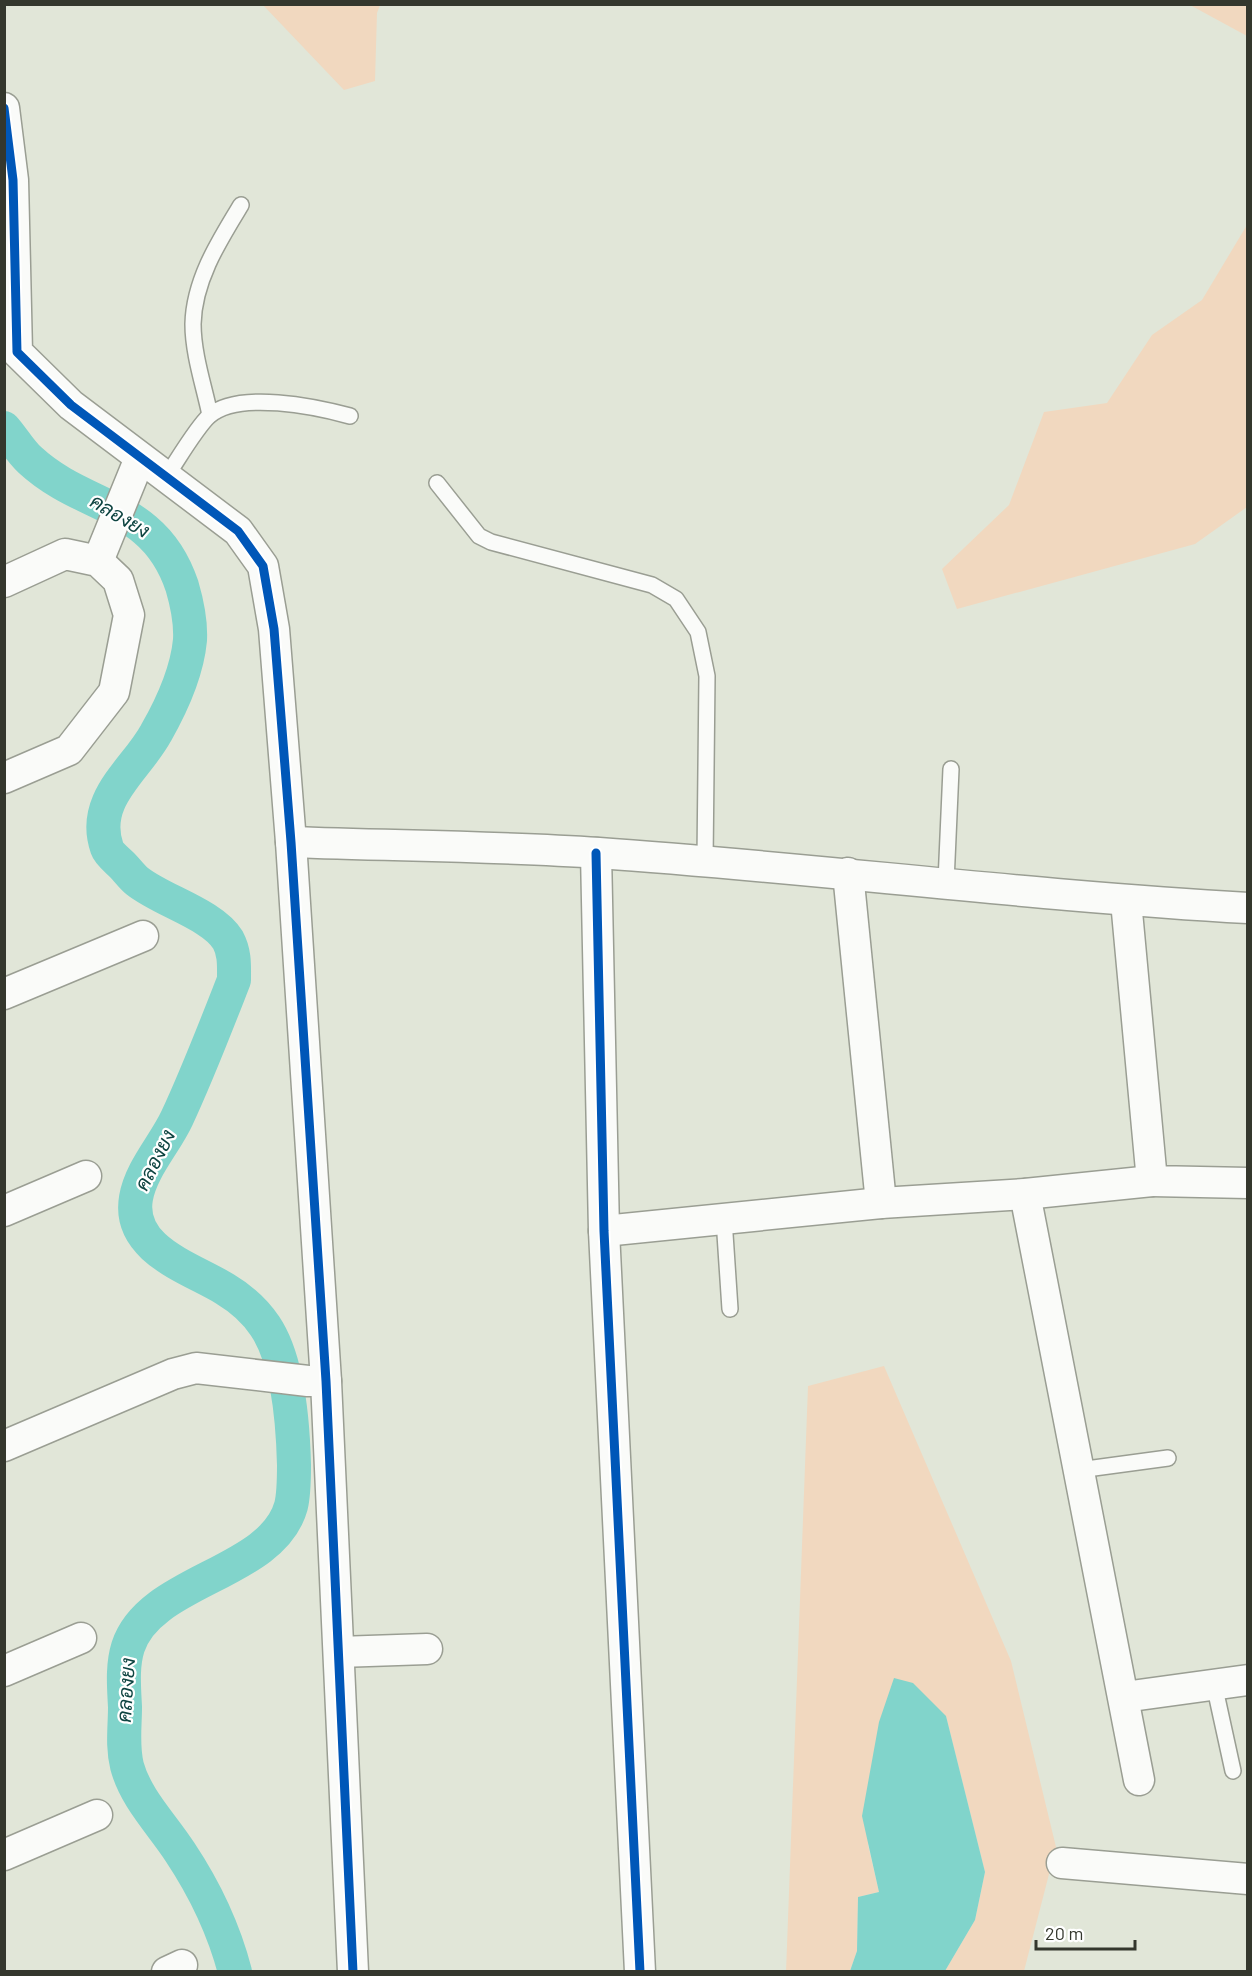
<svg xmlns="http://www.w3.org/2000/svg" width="1252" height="1976" viewBox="0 0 1252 1976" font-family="Barlow,Sarabun,sans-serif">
	<rect width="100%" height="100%" fill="#e1e6d8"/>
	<g fill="#f1d8bf">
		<path d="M263,5h117l-3,8 -2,68 -31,9z"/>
		<path d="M1189,5h58v31l-57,-31z"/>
		<path d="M1247,225v282l-52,37 -238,65 -15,-40 67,-64 35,-93 63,-9 45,-68 50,-35z"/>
		<path d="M884,1366l127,295 45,186 -32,124h-79l30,-51 10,-48 -39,-156 -78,129 11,47 -21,5 -1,54 -7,20 -64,1 22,-586z"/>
	</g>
	<path fill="#81d4cb" d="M894,1678l19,5 33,33 39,156 -10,48 -30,51h-95l7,-20 1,-54 21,-5 -17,-76 17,-94z"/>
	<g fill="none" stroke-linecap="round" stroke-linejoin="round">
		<path stroke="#81d4cb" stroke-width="34" d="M4,428c9,10 16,23 26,32 55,51 124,42 152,126 5,17 9,35 8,54 -3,32 -18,65 -34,93 -20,37 -66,66 -49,115 2,6 10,12 15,17 5,5 10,12 15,16 25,20 75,33 91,59 7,13 6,26 6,40 -18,46 -36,93 -57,138 -12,26 -36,51 -41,80 -9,52 55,70 89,91 15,9 30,22 40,37 23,34 28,98 29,139 0,13 0,29 -3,41 -19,69 -141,73 -163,141 -6,19 -4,40 -3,60 0,20 -3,39 2,59 9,33 35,58 53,86 24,36 44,78 55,120"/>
		<g stroke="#9a9e93" stroke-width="18">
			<g id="lane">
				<path d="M210,415c-6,-29 -17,-61 -17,-91 1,-44 26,-83 48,-119"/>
				<path d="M166,477c11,-16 30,-49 43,-61 29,-26 108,-9 141,0"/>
				<path d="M437,483l42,53 12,6 161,43 24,14 22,33 9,44 -2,185"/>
				<path d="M946,882l5,-113"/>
				<path d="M724,1219l6,90"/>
				<path d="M1079,1470l89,-12"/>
				<path d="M1214,1684l19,87"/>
			</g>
		</g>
		<g stroke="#9a9e93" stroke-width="33">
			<g id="street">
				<path d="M4,108l9,72 4,172 54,53 167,126 25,35 11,63 17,213 35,539 27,591"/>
				<path d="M98,561l42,-103"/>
				<path d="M4,582l61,-28 33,7 20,19 11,35 -15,77 -45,58 -65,28"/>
				<path d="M291,842c102,4 206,4 308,11 216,15 432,43 649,55"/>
				<path d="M596,853l8,378 36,741"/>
				<path d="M848,873l33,330"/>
				<path d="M1126,901l26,280 96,2"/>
				<path d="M4,994l139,-58"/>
				<path d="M1025,1194l114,586"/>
				<path d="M4,1211l82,-35"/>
				<path d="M604,1231l277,-28 144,-9 127,-13"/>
				<path d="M4,1446l169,-72 23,-6 112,13h18"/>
				<path d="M339,1652l88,-3"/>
				<path d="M4,1671l77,-33"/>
				<path d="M1124,1697l124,-17"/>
				<path d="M4,1855l93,-40"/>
				<path d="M1062,1863l186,16"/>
				<path d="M167,1972l15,-7"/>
			</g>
		</g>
		<use href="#lane" stroke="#fafbf9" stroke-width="15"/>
		<use href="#street" stroke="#fafbf9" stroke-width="30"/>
		<g stroke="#fff" stroke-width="13">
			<g id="cycleway">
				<path d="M4,108l9,72 4,172 54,53 167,126 25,35 11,63 17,213 35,539 27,591"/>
				<path d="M596,853l8,378 36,741"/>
			</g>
		</g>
		<use href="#cycleway" stroke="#0057b8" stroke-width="9"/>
	</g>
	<g text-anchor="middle" stroke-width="4.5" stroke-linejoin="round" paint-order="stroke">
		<g font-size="20" font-style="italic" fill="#0e4441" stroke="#fff">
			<text transform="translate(120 516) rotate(31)" y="7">คลองยง</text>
			<text transform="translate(155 1160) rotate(-63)" y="7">คลองยง</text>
			<text transform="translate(126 1690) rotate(-86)" y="7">คลองยง</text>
		</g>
	</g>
	<rect width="1252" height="1976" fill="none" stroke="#34372d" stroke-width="12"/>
	<path d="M1036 1940v9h99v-9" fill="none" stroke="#34372d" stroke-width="3"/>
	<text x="1045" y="1940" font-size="18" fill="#34372d" stroke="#ffffff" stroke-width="4.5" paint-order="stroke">20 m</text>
</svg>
